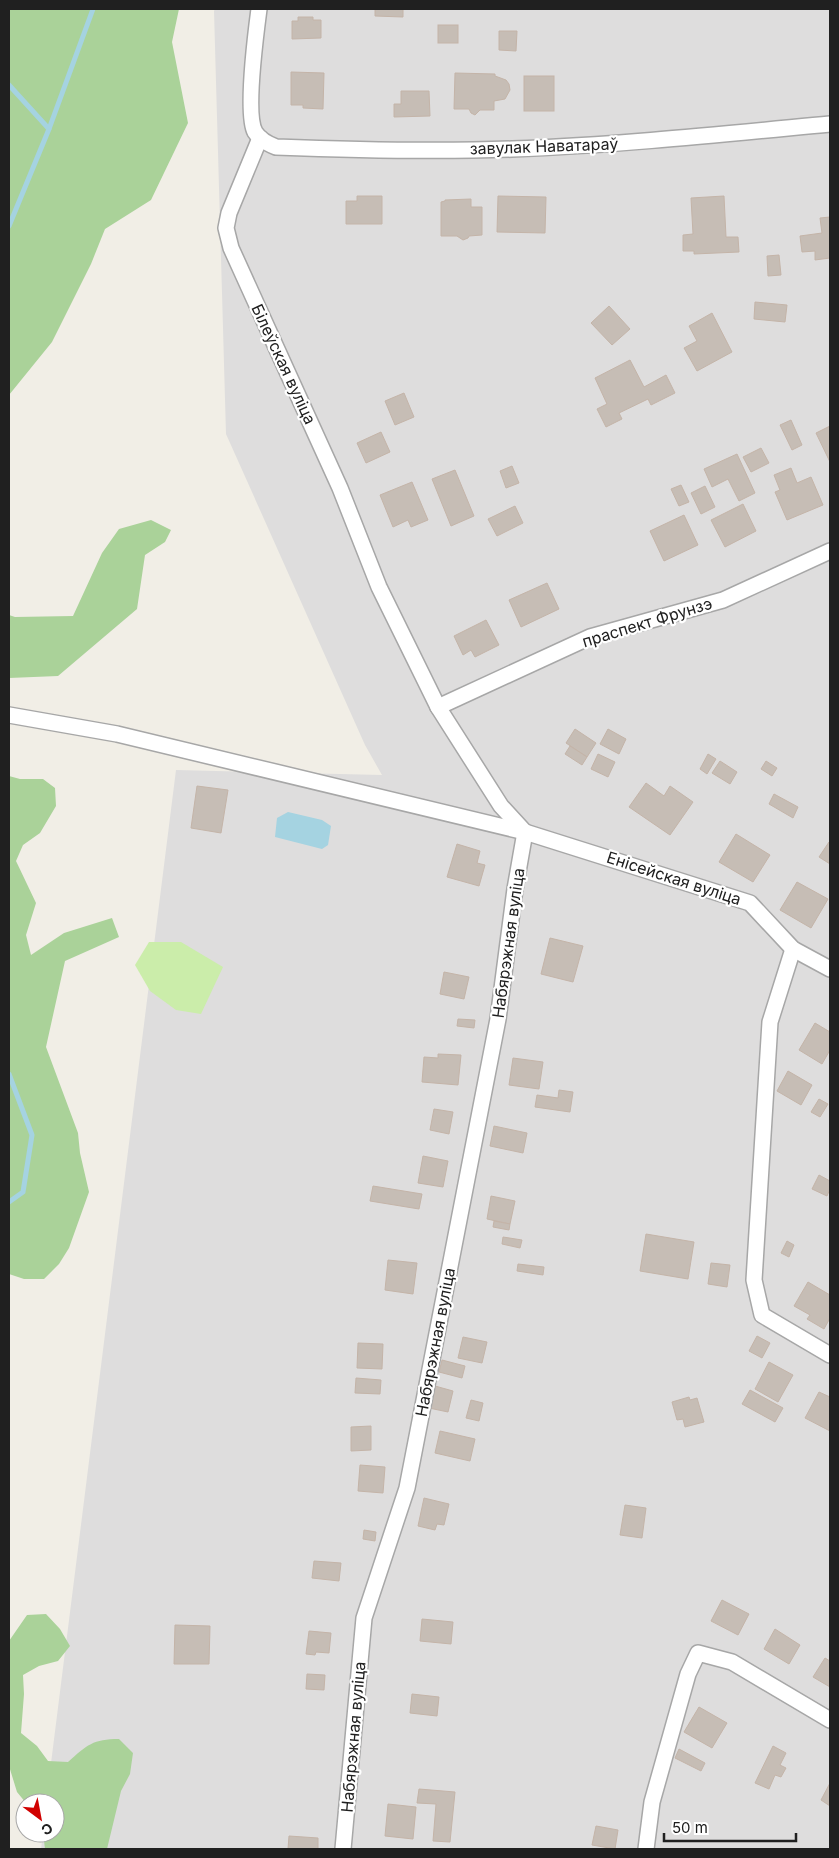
<svg xmlns="http://www.w3.org/2000/svg" width="839" height="1858" viewBox="0 0 839 1858" font-family="Inter,sans-serif">
	<rect width="100%" height="100%" fill="#f1eee6"/>
	<path fill="#dedddd" d="M215,9h615v1840h-789l2,-16h12v-30h-9l130,-1033 206,5 -17,-30 -139,-311 -12,-423z"/>
	<path fill="#cbedaa" d="M149,942h32l42,25 -22,47 -25,-4 -26,-19 -15,-26z"/>
	<g fill="#aad299">
		<path d="M9,9h170l-7,33 16,81 -37,77 -46,29 -14,35 -39,78 -43,53z"/>
		<path d="M151,520l20,10 -6,12 -20,13 -8,54 -79,67 -49,2v-63l6,2 58,-1 29,-63 17,-24z"/>
		<path d="M9,776l11,3h23l12,9 1,18 -16,27 -17,12 -7,16 20,42 -10,32 5,20 33,-22 48,-15 7,19 -54,24 -19,86 32,86 2,20 9,39 -20,56 -10,16 -15,15h-20l-15,-5z"/>
		<path d="M46,1614l14,15 10,17 -12,15 -19,5 -16,9 1,19 -3,39 16,13 11,15 20,1c19,-17 25,-23 51,-23l14,14 -3,21 -9,17 -14,58h-62l-2,-16h12v-30h-29l-9,-11 -8,-26v-125l18,-26z"/>
	</g>
	<path fill="#a5d3e1" d="M288,812l34,8 9,6 -3,19 -6,4 -47,-12 2,-19z"/>
	<g fill="none" stroke-linecap="round" stroke-linejoin="round">
		<g stroke="#a5d3e1" stroke-width="5">
			<path d="M9,85l40,44 -40,97"/>
			<path d="M49,129l44,-120"/>
			<path d="M9,1074l23,61 -9,57 -14,10"/>
		</g>
	</g>
	<g fill="#c6bdb5" stroke="#c4b4a8">
		<path d="M375,9h28v8l-28,-1z"/>
		<path d="M298,17h15v3h8v18l-29,1v-18h6z"/>
		<rect x="438" y="25" width="20" height="18"/>
		<path d="M499,31h18l-1,20 -17,-1z"/>
		<path d="M291,72l33,1 -1,36 -20,-1v-3h-12z"/>
		<path d="M455,73l40,1v2l11,4 3,4 1,6 -5,9 -11,2v9h-14l-5,5 -4,-2 -2,-4h-15z"/>
		<rect x="524" y="76" width="30" height="35"/>
		<path d="M401,91h28l1,25 -36,1v-13h7z"/>
		<path d="M357,196h25v28h-36v-23h11z"/>
		<path d="M498,196l48,1 -1,36 -48,-1z"/>
		<path d="M724,196l2,41h12l1,15 -45,2v-3h-11v-16l10,-1 -2,-36z"/>
		<path d="M471,199v8h11v28l-13,1 -1,2 -5,2 -6,-4h-16v-34l4,-1v-1z"/>
		<path d="M830,217v41l-15,2v-9l-13,1 -2,-16 22,-3 -2,-15z"/>
		<path d="M779,255l2,20 -13,1 -1,-20z"/>
		<path d="M755,302l32,3 -2,17 -31,-3z"/>
		<path d="M609,306l21,23 -18,16 -21,-22z"/>
		<path d="M712,313l20,39 -35,19 -13,-23 13,-7 -8,-15z"/>
		<path d="M630,360l14,27 22,-12 9,18 -24,12 -3,-6 -29,14 3,6 -16,8 -9,-18 10,-5 -12,-26z"/>
		<path d="M404,393l10,24 -19,8 -10,-24z"/>
		<path d="M791,420l11,25 -10,5 -12,-25z"/>
		<path d="M830,426v36l-14,-29z"/>
		<path d="M381,432l9,20 -24,11 -9,-20z"/>
		<path d="M761,448l8,15 -18,9 -8,-15z"/>
		<path d="M737,454l18,39 -16,8 -11,-22 -16,8 -8,-18z"/>
		<path d="M512,466l7,17 -13,5 -6,-17z"/>
		<path d="M791,468l6,15 14,-6 12,28 -36,15 -12,-28 5,-2 -6,-15z"/>
		<path d="M455,470l19,46 -23,10 -19,-47z"/>
		<path d="M412,482l16,38 -17,7 -3,-7 -15,7 -13,-32z"/>
		<path d="M681,485l8,17 -10,4 -8,-17z"/>
		<path d="M705,486l10,21 -14,7 -10,-21z"/>
		<path d="M743,504l13,27 -31,16 -14,-27z"/>
		<path d="M515,506l8,17 -26,13 -9,-17z"/>
		<path d="M684,515l14,30 -34,16 -14,-30z"/>
		<path d="M547,583l12,26 -38,18 -12,-27z"/>
		<path d="M486,620l13,25 -24,12 -4,-7 -8,5 -9,-19z"/>
		<path d="M575,729l21,14 -9,14 -21,-14z"/>
		<path d="M608,729l18,10 -7,15 -19,-10z"/>
		<path d="M570,746l17,11 -5,8 -17,-11z"/>
		<path d="M598,754l17,8 -7,15 -17,-8z"/>
		<path d="M708,754l8,5 -9,15 -7,-5z"/>
		<path d="M720,761l17,11 -7,12 -18,-11z"/>
		<path d="M766,761l11,7 -5,8 -11,-7z"/>
		<path d="M646,783l18,13 6,-10 23,16 -23,33 -41,-28z"/>
		<path d="M197,786l31,4 -7,43 -30,-5z"/>
		<path d="M774,794l24,13 -5,11 -24,-14z"/>
		<path d="M736,834l34,21 -17,27 -34,-20z"/>
		<path d="M829,842h1v22l-11,-7z"/>
		<path d="M457,844l23,7 -3,12 8,2 -6,21 -32,-9z"/>
		<path d="M797,882l31,17 -17,29 -31,-18z"/>
		<path d="M550,938l33,8 -10,36 -32,-8z"/>
		<path d="M444,972l25,5 -5,22 -24,-5z"/>
		<path d="M458,1019l17,1 -1,8 -17,-2z"/>
		<path d="M815,1023l15,9v18l-8,14 -23,-14z"/>
		<path d="M438,1054l23,1 -3,30 -36,-3 2,-25 14,1z"/>
		<path d="M513,1058l30,4 -4,27 -30,-4z"/>
		<path d="M788,1071l24,14 -11,20 -24,-14z"/>
		<path d="M559,1090l14,2 -3,20 -35,-5 2,-12 21,3z"/>
		<path d="M819,1099l9,5 -8,13 -9,-5z"/>
		<path d="M434,1109l19,3 -4,22 -19,-4z"/>
		<path d="M494,1126l33,7 -4,20 -33,-7z"/>
		<path d="M423,1156l25,5 -5,26 -25,-4z"/>
		<path d="M819,1175l11,6v8l-3,7 -15,-7z"/>
		<path d="M373,1186l49,8 -3,15 -49,-8z"/>
		<path d="M491,1196l24,5 -5,23 -23,-5z"/>
		<path d="M494,1221l16,3 -1,6 -16,-3z"/>
		<path d="M646,1234l48,8 -6,37 -48,-8z"/>
		<path d="M503,1237l19,3 -2,8 -18,-4z"/>
		<path d="M787,1241l7,4 -5,12 -8,-4z"/>
		<path d="M388,1260l29,3 -4,31 -28,-4z"/>
		<path d="M711,1263l19,2 -3,22 -19,-3z"/>
		<path d="M518,1264l26,3 -1,8 -26,-4z"/>
		<path d="M808,1282l22,13v23l-6,11 -17,-10 3,-4 -16,-9z"/>
		<path d="M757,1336l13,7 -8,15 -13,-7z"/>
		<path d="M463,1337l24,5 -5,21 -24,-5z"/>
		<path d="M358,1343l25,1 -1,25 -25,-1z"/>
		<path d="M442,1360l23,6 -3,12 -23,-6z"/>
		<path d="M769,1362l24,13 -15,27 -23,-13z"/>
		<path d="M356,1378l25,2 -1,14 -25,-1z"/>
		<path d="M435,1386l18,5 -5,21 -19,-4z"/>
		<path d="M750,1390l33,18 -8,14 -33,-18z"/>
		<path d="M819,1392l11,5v34l-25,-13z"/>
		<path d="M689,1397l1,3 7,-2 7,24 -19,5 -2,-8 -6,1 -5,-18z"/>
		<path d="M471,1400l12,3 -4,18 -13,-3z"/>
		<path d="M371,1426v24l-20,1v-24z"/>
		<path d="M440,1431l35,8 -5,22 -35,-8z"/>
		<path d="M360,1465l25,2 -2,26 -25,-2z"/>
		<path d="M424,1498l25,6 -5,21 -7,-1 -2,6 -17,-4z"/>
		<path d="M625,1505l21,3 -4,30 -22,-3z"/>
		<path d="M364,1530l12,2 -1,9 -12,-2z"/>
		<path d="M314,1561l27,2 -2,18 -27,-3z"/>
		<path d="M722,1600l27,14 -11,21 -27,-14z"/>
		<path d="M422,1619l31,3 -2,22 -31,-3z"/>
		<path d="M175,1625l35,1 -1,38h-35z"/>
		<path d="M775,1629l25,16 -11,19 -25,-15z"/>
		<path d="M309,1631l22,2 -2,20 -13,-1 -1,3 -9,-1z"/>
		<path d="M825,1658l5,3v26l-17,-10z"/>
		<path d="M307,1674l18,1 -1,15 -18,-1z"/>
		<path d="M412,1694l27,3 -2,19 -27,-3z"/>
		<path d="M699,1707l28,16 -15,25 -28,-16z"/>
		<path d="M773,1746l13,7 -6,12 6,3 -5,9 -6,-2 -6,14 -14,-6z"/>
		<path d="M679,1749l26,14 -4,8 -26,-13z"/>
		<path d="M830,1783v23l-9,-6z"/>
		<path d="M419,1789l36,3 -5,50 -17,-1 3,-37 -19,-1z"/>
		<path d="M388,1804l28,3 -3,32 -28,-3z"/>
		<path d="M596,1826l22,4 -3,19 -23,-4z"/>
		<path d="M289,1836l29,2v11h-30z"/>
	</g>
	<g fill="none" stroke-linecap="round" stroke-linejoin="round">
		<g stroke="#a7a7a7" stroke-width="18">
			<g id="street">
				<path d="M259,9c-3,23 -14,105 -4,123 5,8 13,12 21,15 79,3 158,5 236,2 106,-4 212,-15 318,-25"/>
				<path d="M260,138l-31,75 -3,15 5,20 109,240 39,99 59,120 63,99 24,26"/>
				<path d="M438,707l152,-70 133,-37 107,-49"/>
				<path d="M9,715l108,19 408,98 225,71 43,46 37,20"/>
				<path d="M793,949l-23,73 -16,258 8,35 68,40"/>
				<path d="M343,1849l21,-231 43,-130 91,-469 17,-130 10,-57"/>
				<path d="M646,1849l6,-47 36,-128 10,-21 34,9 98,58"/>
			</g>
		</g>
		<use href="#street" stroke="#fff" stroke-width="15"/>
	</g>
	<g text-anchor="middle" stroke-width="4.5" stroke-linejoin="round" paint-order="stroke">
		<g font-size="16" fill="#202020" stroke="#fff">
			<text transform="translate(544 146) rotate(-2)" y="6">завулак Наватараў</text>
			<text transform="translate(284 364) rotate(65)" y="6">Білеўская вуліца</text>
			<text transform="translate(647 622) rotate(-17)" y="6">праспект Фрунзэ</text>
			<text transform="translate(674 878) rotate(18)" y="6">Енісейская вуліца</text>
			<text transform="translate(508 943) rotate(-82)" y="6">Набярэжная вуліца</text>
			<text transform="translate(435 1342) rotate(-79)" y="6">Набярэжная вуліца</text>
			<text transform="translate(353 1737) rotate(-85)" y="6">Набярэжная вуліца</text>
		</g>
	</g>
	<rect width="839" height="1858" fill="none" stroke="#202020" stroke-width="20"/>
	<g transform="translate(40 1818) rotate(148)"><circle r="24" fill="#ffffff" stroke="#a6a6a6"/>
	<path d="M0-4L9 19L0 12L-9 19Z" fill="#d10100"/>
	<text y="-8" font-size="14" font-weight="bold" text-anchor="middle" fill="#202020">С</text>
	</g>
	<path d="M664 1833v8h132v-8" fill="none" stroke="#202020" stroke-width="2.5"/>
	<text x="672" y="1833" font-size="15" fill="#202020" stroke="#ffffff" stroke-width="4" paint-order="stroke">50 m</text>
</svg>
